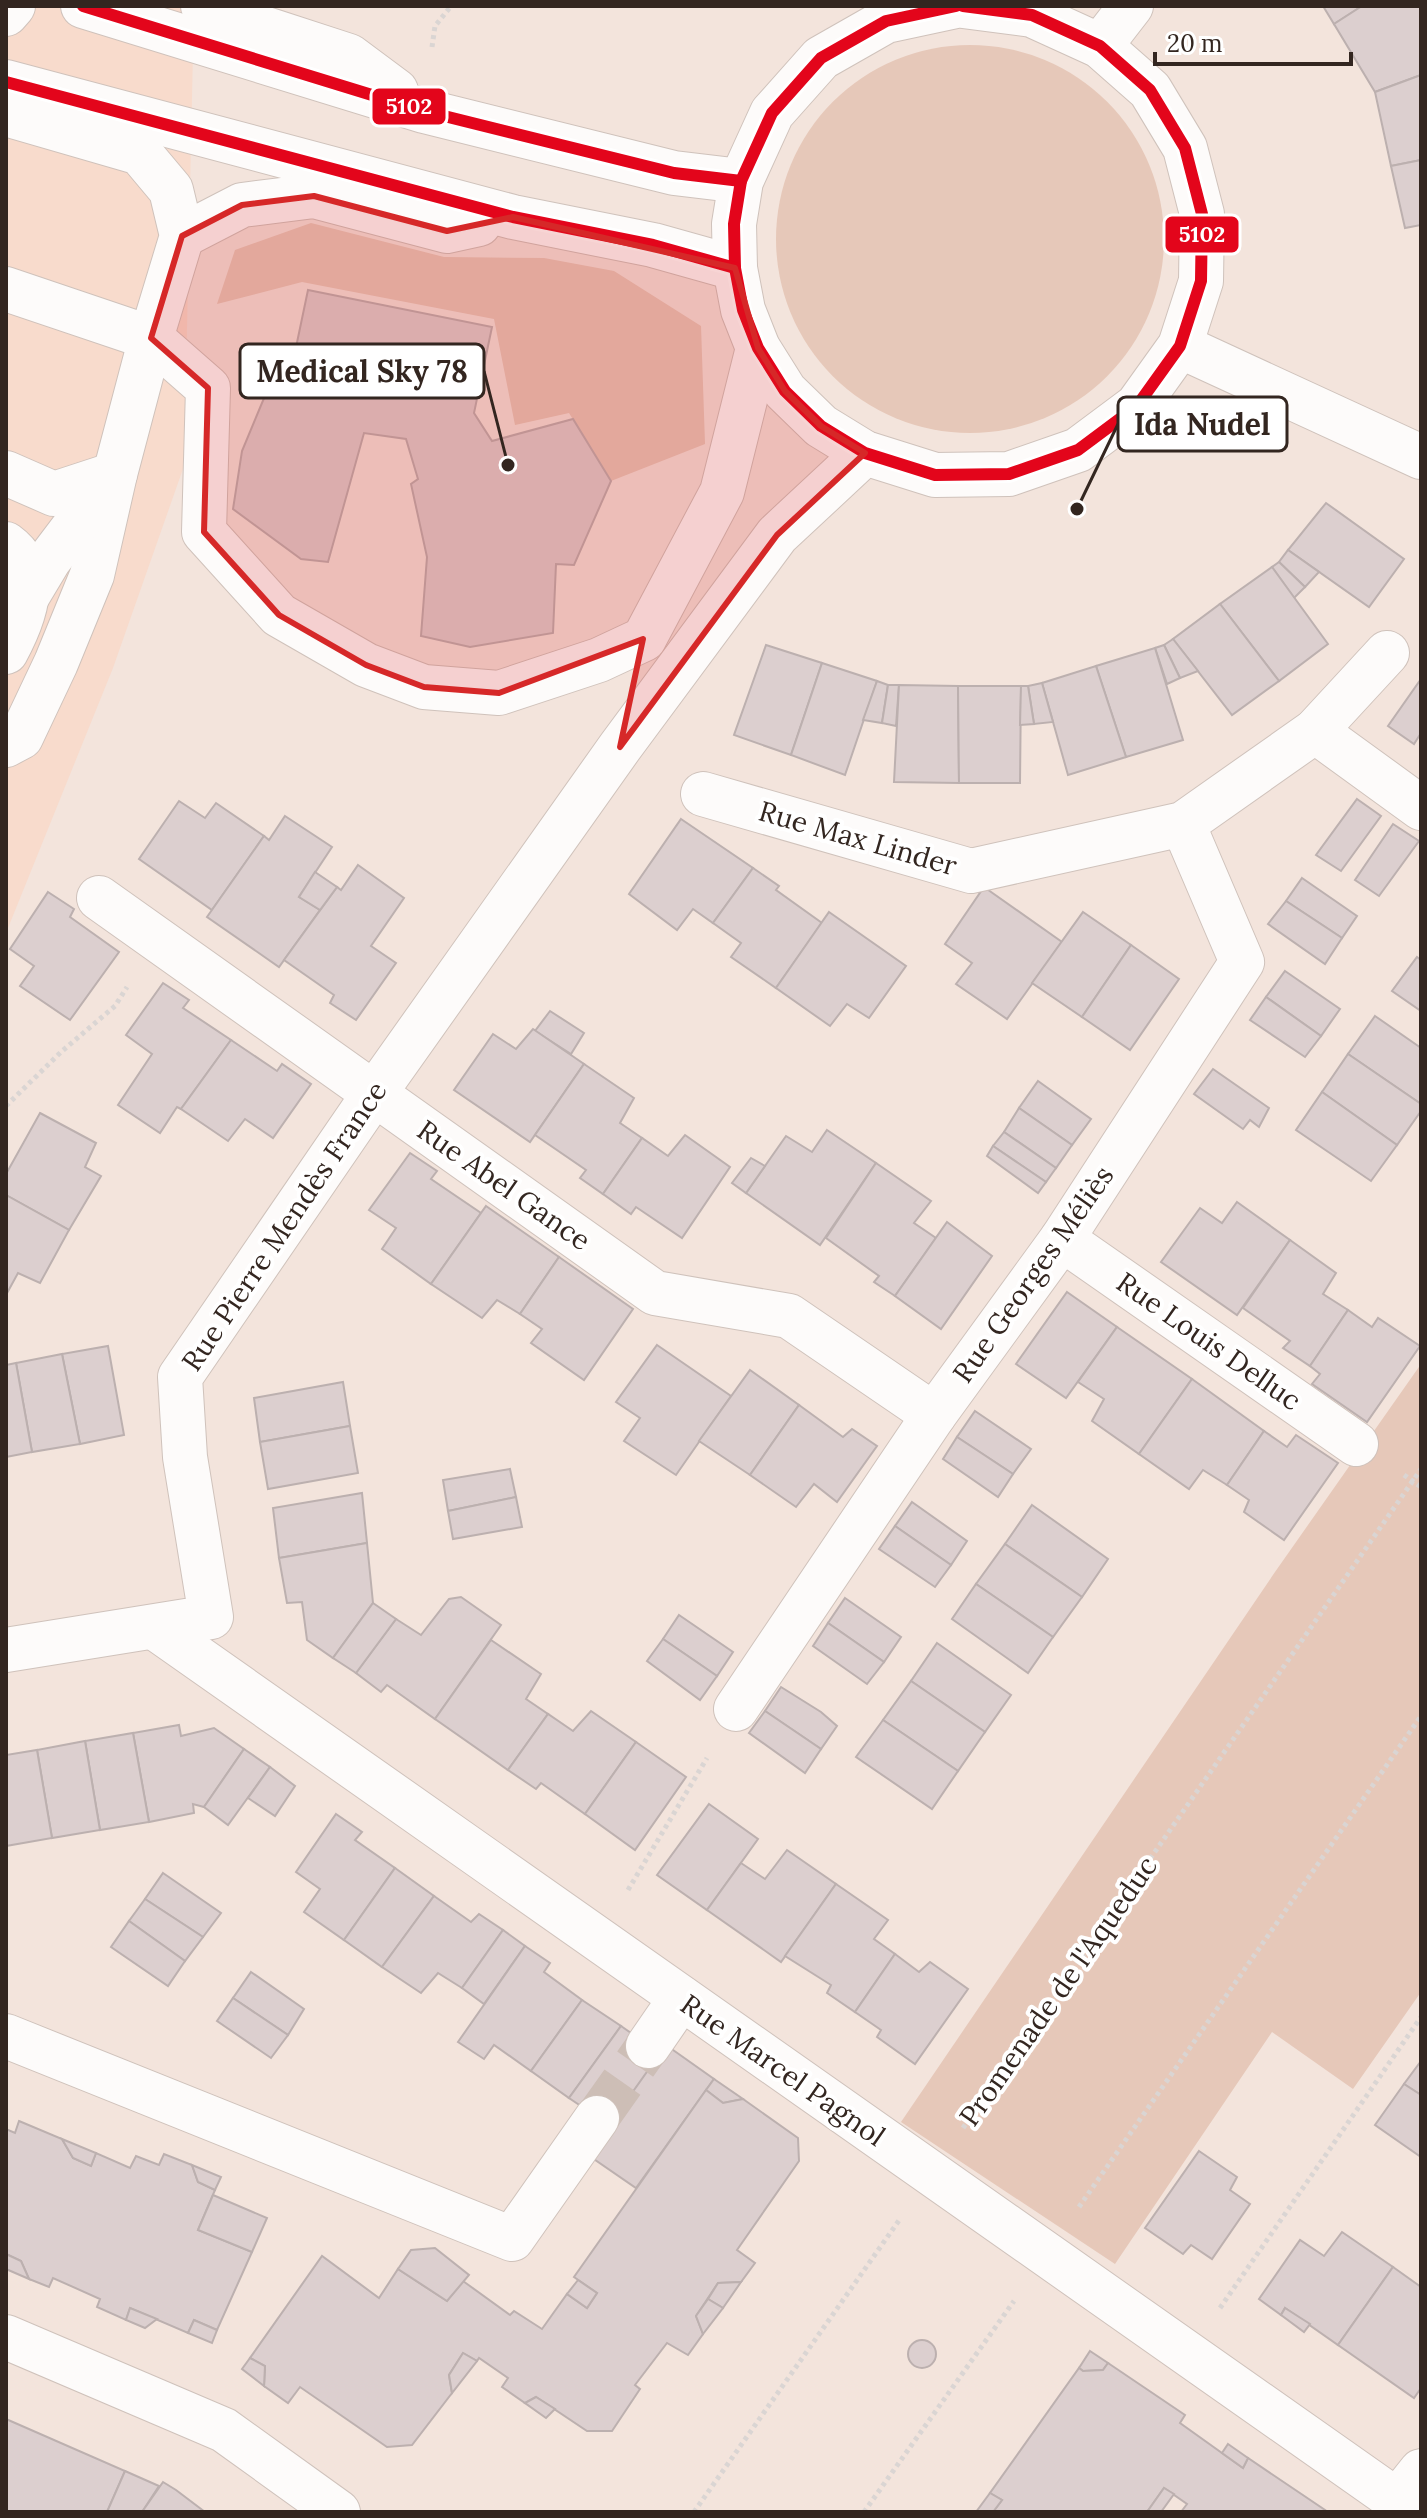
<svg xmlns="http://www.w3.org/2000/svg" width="1427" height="2518" viewBox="0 0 1427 2518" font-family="Lora,serif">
	<rect width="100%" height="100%" fill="#f3e4dc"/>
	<path fill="#f8dbcc" d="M6,6h188l-10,460 -71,202 -107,265z"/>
	<g fill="#e6c8b9">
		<circle cx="970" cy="239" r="194"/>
		<path d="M311,223l133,34 100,1 70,13 87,55 4,118 -94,37 -42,-68 -54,12 -21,-106 -192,-37 -85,22 18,-54z"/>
		<path d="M1421,1364v628l-68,97 -81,-57 -157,232 -214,-142 374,-550z"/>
	</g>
	<g fill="#dccfcf" stroke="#bcb0af" stroke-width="2">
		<path d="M1323,6h39l-28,18z"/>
		<path d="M1362,6h59v69l-46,17 -41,-68z"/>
		<path d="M1421,75v85l-30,6 -16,-74z"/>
		<path d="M1421,160v65l-16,3 -14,-62z"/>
		<path d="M308,290l184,37 -18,86 18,28 81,-22 38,62 -37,84 -18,-1 -3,69 -83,14 -49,-11 6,-79 -16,-73 7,-5 -12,-40 -42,-6 -36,129 -27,-3 -68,-50 9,-58 25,-60 19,4z"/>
		<path d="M1326,503l78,56 -35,48 -81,-57z"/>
		<path d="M1288,550l31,22 -14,15 -26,-25z"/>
		<path d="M1279,562l26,25 -11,11 -22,-31z"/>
		<path d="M1272,567l56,77 -49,37 -59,-77z"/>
		<path d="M1220,604l59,77 -47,34 -59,-76z"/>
		<path d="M1173,639l25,32 -18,7 -16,-33z"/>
		<path d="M766,645l56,18 -31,92 -57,-20z"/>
		<path d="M1164,645l16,33 -13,6 -12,-36z"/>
		<path d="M1155,648l28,92 -57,17 -30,-91z"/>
		<path d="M822,663l55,18 -32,94 -54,-20z"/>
		<path d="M1096,666l30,91 -58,18 -26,-92z"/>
		<path d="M1421,679v54l-7,11 -26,-18z"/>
		<path d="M877,681l11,4 -6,38 -19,-3z"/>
		<path d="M1042,683l11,39 -19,2 -6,-38z"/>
		<path d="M888,685h11l-3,41 -14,-3z"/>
		<path d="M899,685l59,1 1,97 -65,-1z"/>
		<path d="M958,686h63l-1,97h-61z"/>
		<path d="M1021,686h7l6,38 -14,1z"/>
		<path d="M1357,799l24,17 -40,55 -25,-16z"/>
		<path d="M179,801l26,17 11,-15 48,33 -52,74 -73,-51z"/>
		<path d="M285,816l47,31 -33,50 21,13 -41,57 -72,-50 57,-81 5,4z"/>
		<path d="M681,819l72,49 -40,55 -20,-14 -16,21 -48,-36z"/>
		<path d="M1393,824l26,17 -40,55 -24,-16z"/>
		<path d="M358,865l46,33 -33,48 25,17 -40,57 -26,-17 4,-8 -50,-35 53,-73 4,3z"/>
		<path d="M753,868l26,18 -3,4 46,33 -46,65 -45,-31 10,-14 -28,-20z"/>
		<path d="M315,872l22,15 -17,23 -21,-13z"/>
		<path d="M1302,878l55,38 -15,22 -56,-37z"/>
		<path d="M984,887l78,55 -55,77 -51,-35 16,-21 -27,-19z"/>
		<path d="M48,892l26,17 -4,8 49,35 -49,68 -50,-34 14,-20 -24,-17z"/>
		<path d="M1286,901l56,37 -17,26 -57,-40z"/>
		<path d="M829,912l77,54 -37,52 -22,-14 -17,22 -54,-38z"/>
		<path d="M1083,912l48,33 -49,72 -50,-34z"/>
		<path d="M1131,945l48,34 -49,71 -48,-33z"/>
		<path d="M1417,957l4,3v51l-29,-20z"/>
		<path d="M1285,971l55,38 -19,27 -55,-39z"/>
		<path d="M163,983l26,17 -6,8 48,32 -50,69 -4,-2 -17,26 -42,-28 34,-51 -26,-19z"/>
		<path d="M1266,997l55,39 -16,21 -55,-37z"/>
		<path d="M550,1011l34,22 -13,21 -36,-23z"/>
		<path d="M1375,1016l46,32v56l-73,-50z"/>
		<path d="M533,1029l51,35 -54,78 -76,-52 39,-56 23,15z"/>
		<path d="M231,1040l46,31 5,-7 29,20 -38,54 -28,-19 -17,22 -47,-32z"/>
		<path d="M1348,1054l73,50v7l-24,34 -75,-53z"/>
		<path d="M584,1064l50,34 -14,25 22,15 -39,56 -23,-16 6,-8 -51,-35z"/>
		<path d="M1213,1069l56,39 -10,19 -9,-7 -7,9 -49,-35z"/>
		<path d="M1038,1081l53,38 -19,26 -53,-37z"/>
		<path d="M1322,1092l75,53 -26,36 -75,-51z"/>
		<path d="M1019,1108l53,37 -16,23 -52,-36z"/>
		<path d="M40,1113l56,30 -11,24 16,9 -32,54 -63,-35v-21z"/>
		<path d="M827,1130l49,33 -56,82 -74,-52 40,-57 26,16z"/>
		<path d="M1004,1132l52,36 -10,14 -53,-36z"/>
		<path d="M685,1135l45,32 -48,71 -46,-31 -5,7 -28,-20 39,-56 26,18z"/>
		<path d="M993,1146l53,36 -8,11 -51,-37z"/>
		<path d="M410,1153l27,18 -6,8 50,34 -50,71 -49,-35 14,-21 -27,-18z"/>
		<path d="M751,1158l14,8 -19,27 -14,-10z"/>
		<path d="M876,1163l55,38 -17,22 22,15 -41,58 -21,-14 5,-6 -53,-38z"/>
		<path d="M6,1195l63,35 -29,53 -22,-10 -12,22z"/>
		<path d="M1237,1202l53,38 -53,75 -76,-53 39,-54 22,15z"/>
		<path d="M486,1206l73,51 -39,57 -23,-14 -15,18 -51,-34z"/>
		<path d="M947,1222l45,34 -51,73 -46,-33z"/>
		<path d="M1290,1240l46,33 -13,21 25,16 -38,56 -27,-18 7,-7 -47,-33z"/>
		<path d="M559,1257l74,52 -49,71 -53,-37 11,-14 -22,-15z"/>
		<path d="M1067,1292l50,35 -51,71 -50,-34z"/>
		<path d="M1348,1310l24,17 6,-9 42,28 -53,76 -55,-38 8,-10 -10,-8z"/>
		<path d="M1117,1327l75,52 -53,75 -47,-33 12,-22 -26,-17z"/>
		<path d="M657,1345l74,51 -55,79 -52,-34 16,-23 -24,-16z"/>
		<path d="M108,1346l16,89 -44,9 -18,-90z"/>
		<path d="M62,1354l18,90 -48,8 -16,-89z"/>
		<path d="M16,1363l16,89 -26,5v-92z"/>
		<path d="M750,1370l49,35 -49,70 -51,-34z"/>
		<path d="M1192,1379l72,52 -37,54 -24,-15 -14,19 -50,-35z"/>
		<path d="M343,1382l7,44 -90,16 -6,-44z"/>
		<path d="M799,1405l44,32 9,-8 25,17 -40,56 -23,-18 -18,23 -46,-32z"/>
		<path d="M975,1411l56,38 -18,25 -56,-37z"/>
		<path d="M350,1426l8,47 -90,16 -8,-47z"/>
		<path d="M1264,1431l23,16 9,-12 42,28 -54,77 -40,-28 5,-12 -22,-15z"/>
		<path d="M957,1437l56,37 -15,23 -55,-38z"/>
		<path d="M510,1469l6,28 -68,14 -5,-31z"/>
		<path d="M362,1493l5,50 -88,15 -6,-50z"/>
		<path d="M516,1497l6,30 -69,12 -5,-28z"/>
		<path d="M912,1502l55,39 -16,24 -56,-39z"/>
		<path d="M1032,1505l76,54 -26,38 -77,-53z"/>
		<path d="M895,1526l56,39 -16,22 -56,-38z"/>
		<path d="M367,1543l6,60 -40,55 -26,-18 -5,-38 -15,1 -8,-45z"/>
		<path d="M1005,1544l77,53 -29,40 -77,-53z"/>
		<path d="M976,1584l77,53 -25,36 -76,-54z"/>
		<path d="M461,1597l40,28 -66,94 -48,-34 -6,7 -25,-19 40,-54 25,16 28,-36z"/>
		<path d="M845,1598l56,39 -17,25 -56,-39z"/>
		<path d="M373,1603l23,16 -40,54 -23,-15z"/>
		<path d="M679,1615l54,37 -16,24 -54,-37z"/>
		<path d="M828,1623l56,39 -17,22 -54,-38z"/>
		<path d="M663,1639l54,37 -17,24 -53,-39z"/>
		<path d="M491,1640l50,34 -15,25 22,15 -40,56 -73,-51z"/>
		<path d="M937,1643l74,52 -26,37 -74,-51z"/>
		<path d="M911,1681l74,51 -27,39 -75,-51z"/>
		<path d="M781,1687l40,25 16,14 -16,23 -56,-38z"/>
		<path d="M591,1711l45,31 -51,72 -44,-31 -5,6 -28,-19 40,-56 25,17z"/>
		<path d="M765,1711l56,38 -16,24 -56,-40z"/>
		<path d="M883,1720l75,51 -26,38 -76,-52z"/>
		<path d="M179,1725l2,11 33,-8 30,21 -40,58 -11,-3 1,9 -45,9 -16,-89z"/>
		<path d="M133,1733l16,89 -49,8 -15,-89z"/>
		<path d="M85,1741l15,89 -48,8 -15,-88z"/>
		<path d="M636,1742l50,35 -51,73 -50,-36z"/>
		<path d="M244,1749l26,18 -42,58 -24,-18z"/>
		<path d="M37,1750l15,88 -46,8v-91z"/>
		<path d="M270,1767l25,19 -20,30 -27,-18z"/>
		<path d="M709,1804l49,35 -51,71 -50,-35z"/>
		<path d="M336,1814l26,18 -7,8 40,28 -51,72 -40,-28 16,-23 -24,-17z"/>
		<path d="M787,1850l49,34 -55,78 -74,-52 34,-47 24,16z"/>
		<path d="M395,1868l39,28 -52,71 -38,-27z"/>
		<path d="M163,1873l58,40 -18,24 -58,-38z"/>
		<path d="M836,1884l52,36 -14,19 21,15 -40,58 -28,-19 4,-8 -46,-29z"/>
		<path d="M434,1896l37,26 8,-8 24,16 -41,58 -24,-15 -17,20 -39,-26z"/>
		<path d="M145,1899l58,38 -18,24 -56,-40z"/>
		<path d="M129,1921l56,40 -17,25 -57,-39z"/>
		<path d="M503,1930l22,16 -41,58 -22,-16z"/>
		<path d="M525,1946l25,17 -6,9 38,28 -51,71 -37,-26 -10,14 -26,-17z"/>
		<path d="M895,1954l24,18 11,-10 38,27 -53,75 -38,-27 4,-7 -26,-18z"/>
		<path d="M251,1972l53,37 -16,26 -55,-37z"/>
		<path d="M233,1998l55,37 -17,23 -54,-37z"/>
		<path d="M582,2000l39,26 -52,72 -38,-27z"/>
		<path d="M621,2026l40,28 -52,71 -40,-27z"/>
		<path d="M666,2045l48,34 -78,109 -48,-33z"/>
		<path d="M1421,2061v34l-17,-11z"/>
		<path d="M714,2079l29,20 -20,4 -17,-13z"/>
		<path d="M1404,2084l17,11v62l-46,-32z"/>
		<path d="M706,2090l17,13 20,-4 55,39 1,23 -62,89 18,13 -14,19 -23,1 -22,33 7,18 -15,21 -21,-12 -32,42 5,4 -28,42h-25l-51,-34 -11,6 -23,-16 6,-9 -29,-20 -2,3 -14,-8 -14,22 3,18 -40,52 -25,2 -87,-60 -12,16 -24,-17 1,-20 -15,-8 72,-102 57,42 19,-29 49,32 16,-20 47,34 4,-4 28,18 25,-35 20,14 10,-15 -23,-16z"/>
		<path d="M19,2121l43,18 11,19 18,8 5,-13 34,15 6,-12 23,9 5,-11 28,11 6,17 17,8 -17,40 54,22 -35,78 -23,-10 -6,13 -58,-25 -4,12 -29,-13 3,-8 -47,-21 -4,9 -20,-8 -8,-18 -15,-7v-125l9,4z"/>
		<path d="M62,2139l34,14 -5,13 -18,-8z"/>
		<path d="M1199,2151l38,26 -7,13 20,14 -38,55 -21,-14 -8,9 -38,-26z"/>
		<path d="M192,2165l29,12 -6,13 -17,-8z"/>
		<path d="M213,2195l54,23 -15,34 -54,-22z"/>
		<path d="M1342,2232l51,35 -55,78 -53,-37 -4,7 -22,-16 41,-59 24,16z"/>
		<path d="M435,2248l34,27 -22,26 -49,-32 13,-19z"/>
		<path d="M6,2254l15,7 8,18 -23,-10z"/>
		<path d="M1393,2267l28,20v101l-7,10 -76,-53z"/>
		<path d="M578,2280l19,13 -10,15 -20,-14z"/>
		<path d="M741,2282l-18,26 -15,-9 10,-16z"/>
		<path d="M708,2299l15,9 -20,26 -7,-18z"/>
		<path d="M130,2308l27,11 -12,9 -19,-8z"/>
		<path d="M1285,2308l25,16 -6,8 -23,-17z"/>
		<path d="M194,2320l23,10 -5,13 -24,-10z"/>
		<circle cx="922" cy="2354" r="14"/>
		<path d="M1090,2351l18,12 -5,7 -20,1 -4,-3z"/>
		<path d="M463,2353l14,8 -25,32 -3,-18z"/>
		<path d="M250,2358l15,8 -1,20 -22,-17z"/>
		<path d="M1108,2363l77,52 -5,8 63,45 5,-10 80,54h-147l6,-8 -23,-16 -17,24h-154l9,-12 -12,-7 89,-125 4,3 20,-1z"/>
		<path d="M536,2397l19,12 -9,9 -21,-15z"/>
		<path d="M6,2419l119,52 -18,41h-101z"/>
		<path d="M1228,2444l20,14 -5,10 -21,-15z"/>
		<path d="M125,2471l34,15 -17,26h-35z"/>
		<path d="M163,2482l13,8 29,22h-63z"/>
		<path d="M1164,2488l10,6 -13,18h-14z"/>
		<path d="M990,2493l12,7 -9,12h-17z"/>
	</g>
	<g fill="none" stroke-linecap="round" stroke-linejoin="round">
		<path stroke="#cdbeb6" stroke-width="44" stroke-dasharray="44 22" stroke-linecap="butt" d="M597,2118l51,-72"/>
		<g stroke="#cfc2bb" stroke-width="46">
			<g id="minor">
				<path d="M83,6l341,105 250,62 67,8"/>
				<path d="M203,6l8,5 138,45 47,35"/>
				<path d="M956,6l-70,15 -65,37 -49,55 -31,68 -7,43 1,44 8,42 15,38 27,43 36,35 44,27 70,22 74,-1 69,-24 59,-44 43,-60 21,-65 1,-67 -17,-66 -35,-58 -50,-44 -68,-31 -69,-9"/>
				<path d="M6,14l7,-8"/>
				<path d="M1100,46l31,-40"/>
				<path d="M6,82l507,135 140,28 82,23"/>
				<path d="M6,114l134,39 31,37 11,46 -31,102 -36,136 -23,101 -36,88 -35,74 -15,8"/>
				<path d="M182,236l60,-31 72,-9 133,35 32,-7"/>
				<path d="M6,289l145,49 57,50 -4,144 75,83 87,50 58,22 75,6 100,-33 45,-21 78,-147 36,-144"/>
				<path d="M1180,346l241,111"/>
				<path d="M6,473l48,21 61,-20"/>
				<path d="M6,544c37,27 18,75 0,108"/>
				<path d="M28,595l21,-35 56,-74"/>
				<path d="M1315,731l106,77"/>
				<path d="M703,794l268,77 212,-47 132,-93 72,-78"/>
				<path d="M99,898l556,395 134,23 145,99"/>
				<path d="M1062,1239l294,205"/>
				<path d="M154,1627l1259,885"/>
				<path d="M6,1650l205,-33 -26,-160 -5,-80 194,-283 246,-347 157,-212 88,-82"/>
				<path d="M736,1709l198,-294 128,-176 180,-277 -59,-138"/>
				<path d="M6,2036l506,203 85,-121"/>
				<path d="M648,2046l33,-48"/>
				<path d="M6,2337l218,93 114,82"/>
				<path d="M1397,2501l24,-30"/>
			</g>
		</g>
		<g stroke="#dad5d3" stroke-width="5" stroke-dasharray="4 4" stroke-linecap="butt">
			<path d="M432,47l3,-21 16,-20"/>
			<path d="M6,1106l55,-54 54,-46 12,-19"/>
			<path d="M1404,1475l17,12"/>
			<path d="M628,1890l79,-132"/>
			<path d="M963,2128l458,-659"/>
			<path d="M1079,2207l342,-491"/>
			<path d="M1220,2308l201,-291"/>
			<path d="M694,2512l206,-293"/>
			<path d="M864,2512l150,-211"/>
		</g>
		<use href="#minor" stroke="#fdfbfa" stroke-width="44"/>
		<g stroke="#fff" stroke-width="18">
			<g id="bus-1">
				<path d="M83,6l341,105 250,62 67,8"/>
				<path d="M956,6l-70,15 -65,37 -49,55 -31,68 -7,43 1,44 8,42 15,38 27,43 36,35 44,27 70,22 74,-1 69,-24 59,-44 43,-60 21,-65 1,-67 -17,-66 -35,-58 -50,-44 -68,-31 -69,-9"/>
				<path d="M6,82l507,135 140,28 82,23"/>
			</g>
		</g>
		<use href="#bus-1" stroke="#e3051b" stroke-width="12"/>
	</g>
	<path fill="#d62828" fill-opacity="0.2" stroke="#d62828" stroke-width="6" stroke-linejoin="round" d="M314,196l133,35 66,-14 222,51 23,80 27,43 36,35 44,27 -88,82 -157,212 23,-108 -144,54 -75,-6 -58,-22 -87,-50 -75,-83 4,-144 -57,-50 31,-102 60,-31z"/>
	<g text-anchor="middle" stroke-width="8" stroke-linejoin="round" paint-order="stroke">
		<g font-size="28" fill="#332620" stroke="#fff">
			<text transform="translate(858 838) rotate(16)" y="10">Rue Max Linder</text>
			<text transform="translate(504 1185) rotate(35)" y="10">Rue Abel Gance</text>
			<text transform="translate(284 1226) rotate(-56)" y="10">Rue Pierre Mendès France</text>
			<text transform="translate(1033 1274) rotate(-55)" y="10">Rue Georges Méliès</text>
			<text transform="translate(1209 1341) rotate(35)" y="10">Rue Louis Delluc</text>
			<text transform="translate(1058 1991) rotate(-55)" y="10">Promenade de l'Aqueduc</text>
			<text transform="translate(783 2070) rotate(35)" y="10">Rue Marcel Pagnol</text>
		</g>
	</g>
	<path fill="none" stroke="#332620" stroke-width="3" d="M508 465L484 371M1077 509L1118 424"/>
	<g fill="#332620" stroke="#fff" stroke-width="3">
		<circle cx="508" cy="465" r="8"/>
		<circle cx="1077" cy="509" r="8"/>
	</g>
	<g fill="#fff" stroke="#332620" stroke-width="3">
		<rect x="240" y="344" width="244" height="54" rx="8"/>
		<rect x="1118" y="397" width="169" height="54" rx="8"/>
	</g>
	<g font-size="30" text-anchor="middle" font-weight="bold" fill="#332620">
		<text x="362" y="382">Medical Sky 78</text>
		<text x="1202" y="435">Ida Nudel</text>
	</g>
	<g stroke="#fff" stroke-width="3">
		<rect x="371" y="87" width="76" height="39" rx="8" fill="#e3051b"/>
		<rect x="1164" y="215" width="76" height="39" rx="8" fill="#e3051b"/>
	</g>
	<g font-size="22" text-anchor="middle" font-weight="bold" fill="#fff">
		<text x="409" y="114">5102</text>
		<text x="1202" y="242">5102</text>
	</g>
	<rect width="1427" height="2518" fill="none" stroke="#332620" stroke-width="16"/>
	<path d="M1155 52v12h196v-12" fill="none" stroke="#332620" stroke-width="4"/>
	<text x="1167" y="52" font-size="24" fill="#332620" stroke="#ffffff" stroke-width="6" paint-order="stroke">20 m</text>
</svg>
